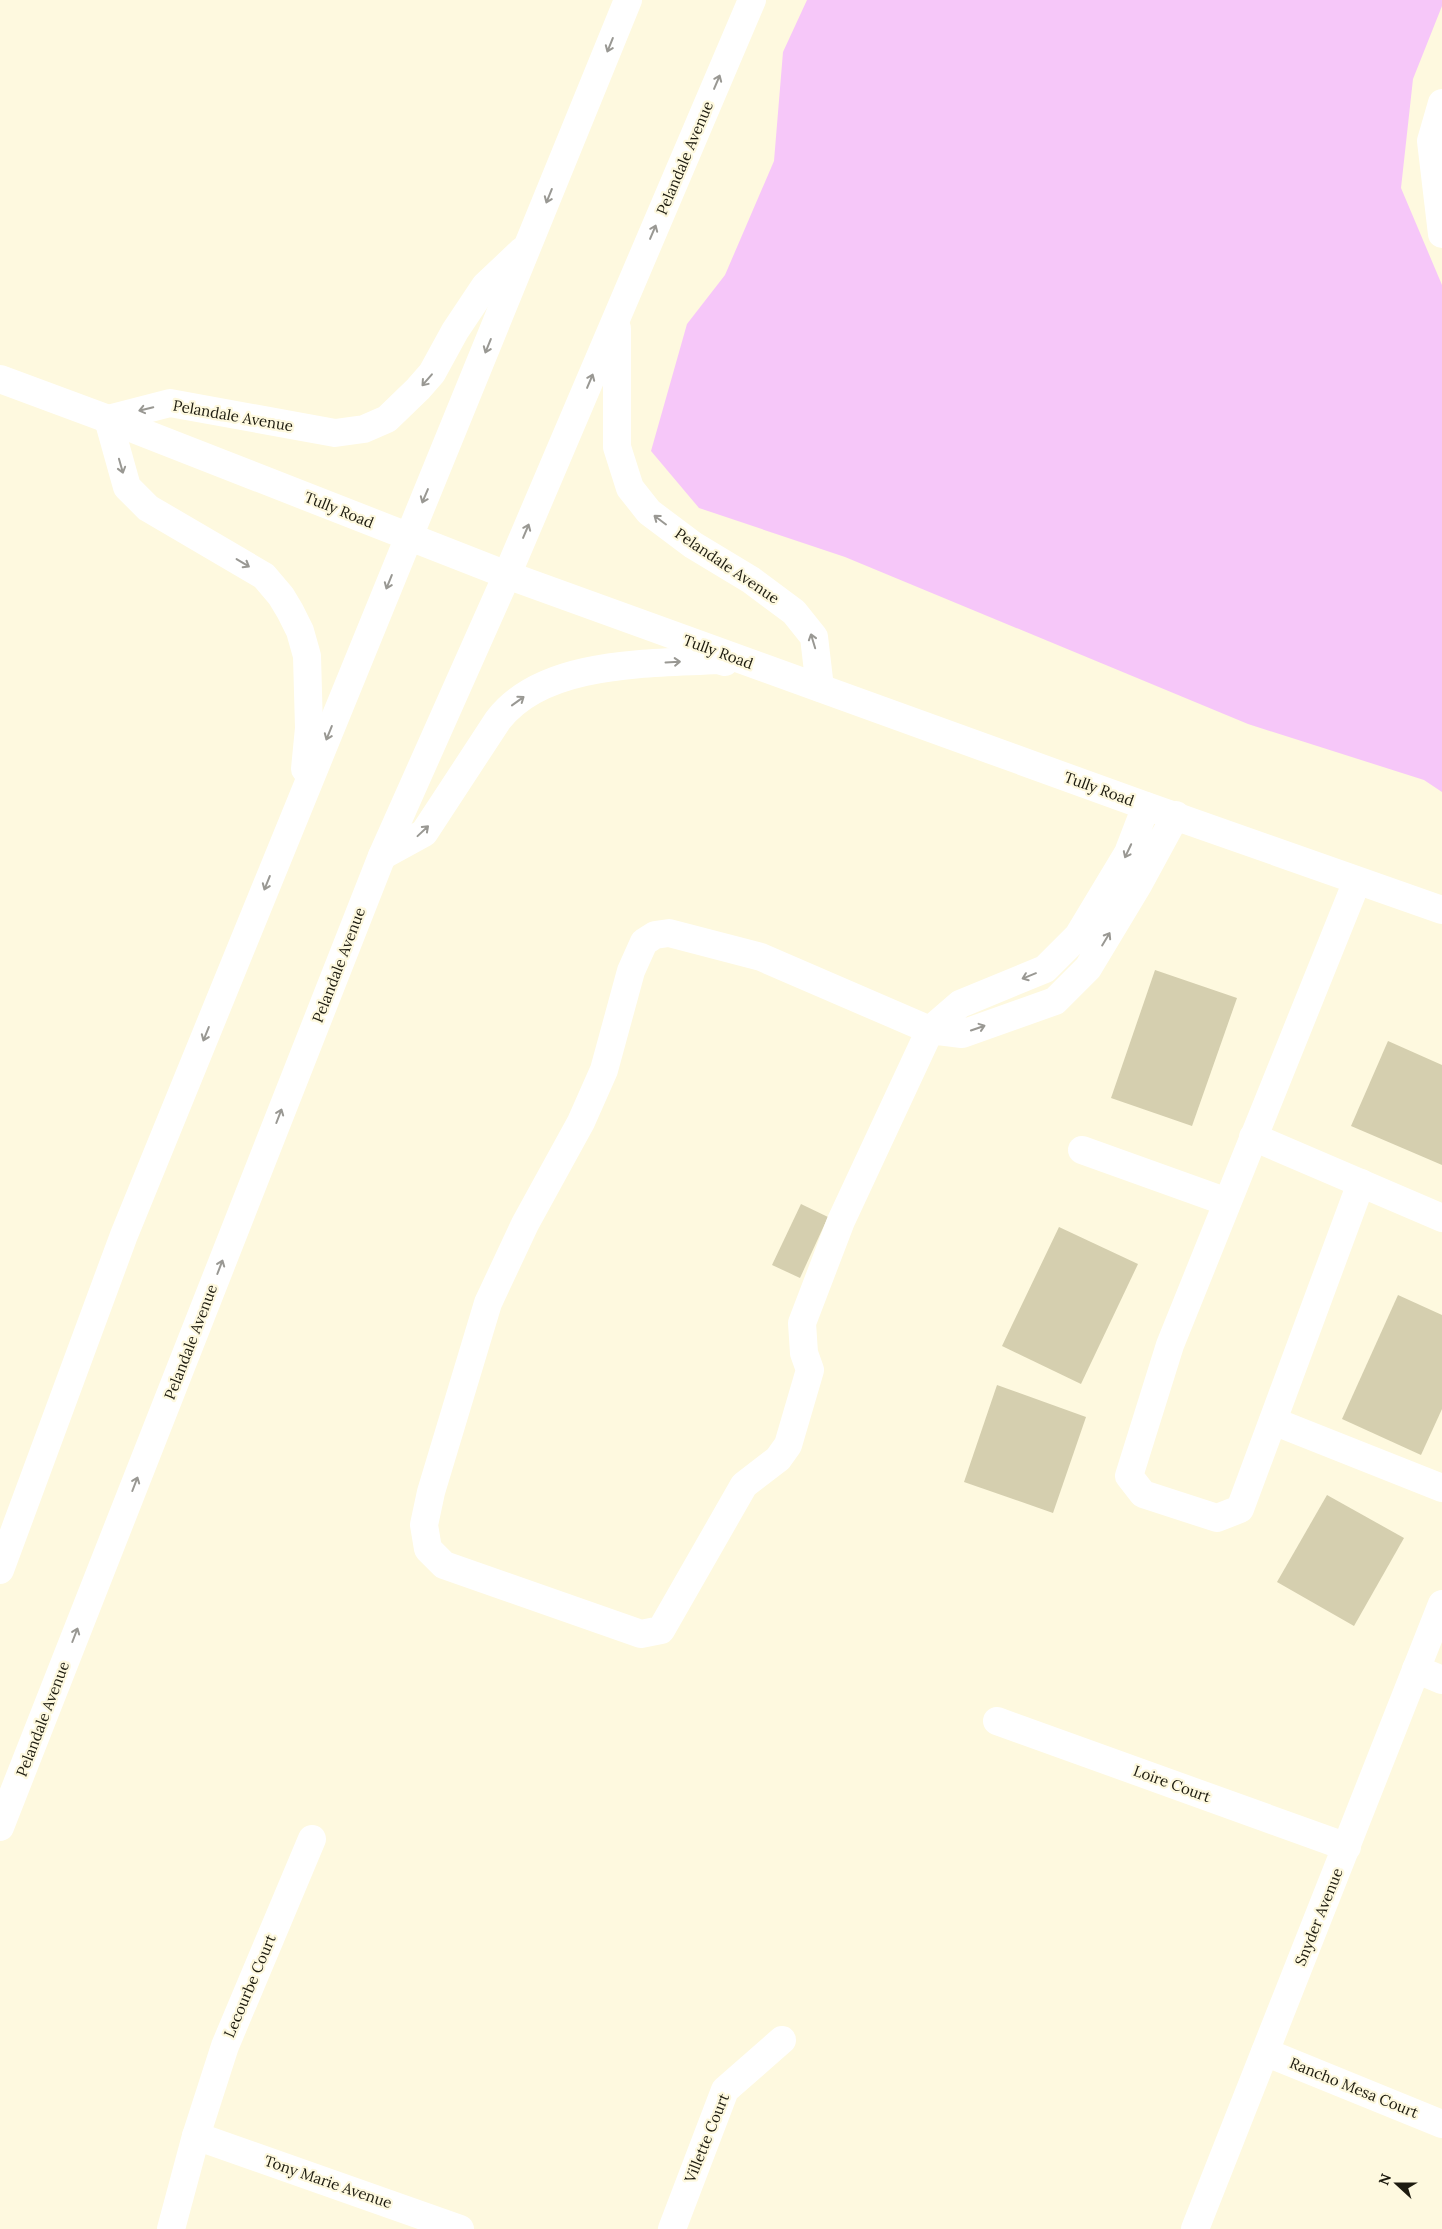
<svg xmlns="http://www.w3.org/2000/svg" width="1442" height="2229" viewBox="0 0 1442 2229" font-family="Lora,serif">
	<rect width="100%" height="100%" fill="#fef9df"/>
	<path fill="#f6c7f9" d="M807,0h635v6l-29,73 -12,109 41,97v507l-18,-12 -176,-56 -403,-167 -146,-49 -48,-57 36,-127 38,-49 49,-114 9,-109z"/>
	<g fill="#d5cfaf">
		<path d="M1155,970l82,28 -45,128 -81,-28z"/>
		<path d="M1388,1041l54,24v100l-91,-39z"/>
		<path d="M801,1204l27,13 -28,61 -28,-13z"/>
		<path d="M1059,1227l79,37 -57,120 -79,-38z"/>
		<path d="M1398,1295l44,20v94l-21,46 -79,-36z"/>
		<path d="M997,1385l89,32 -33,96 -89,-31z"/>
		<path d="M1327,1495l77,43 -50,88 -77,-44z"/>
	</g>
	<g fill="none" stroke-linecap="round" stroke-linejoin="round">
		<g stroke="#fff" stroke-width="28">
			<path d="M1442,103l-11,38 11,93"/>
			<path d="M0,379l108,40"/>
			<path d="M1146,806l-18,47 -50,83 -33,33 -85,35 -30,26 -89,191 -39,102 2,30 6,17 -22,75 -10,14 -34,26 -83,145 -20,4 -197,-69 -16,-16 -4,-24 7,-33 57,-189 37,-79 56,-102 23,-52 27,-99 13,-29 11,-7 14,-2 92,24 169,73 32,4 93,-33 33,-33 50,-83 38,-70"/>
			<path d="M1357,881l-187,464 -41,131 14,18 74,24 23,-9 121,-326"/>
			<path d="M1253,1137l189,81"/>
			<path d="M1082,1150l145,52"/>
			<path d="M1273,1421l169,67"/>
			<path d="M1416,1669l26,11"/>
			<path d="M997,1721l350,126"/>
			<path d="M1265,2052l177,72"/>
			<path d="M196,2136l264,93"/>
			<path d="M171,2229l25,-93 29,-90 87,-207"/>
			<path d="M672,2229l53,-139 57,-50"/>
			<path d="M1195,2229l247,-625"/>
		</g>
		<g stroke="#fff" stroke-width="28">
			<path d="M617,329v118l13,41 19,24 44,33 58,35 43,32 20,25 6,51"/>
			<path d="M108,419l399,156 639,231 296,104"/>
			<path d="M108,419l62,-16 165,30 29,-4 23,-10 31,-30 14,-16 23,-42 30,-45 37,-35"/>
			<path d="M108,419l19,68 21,21 116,68 17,20 9,15 10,20 7,25 2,72 -4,41"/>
			<path d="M382,856l42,-23 74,-113c46,-60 152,-56 220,-60l7,2"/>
			<path d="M0,1570l124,-335 504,-1235"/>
			<path d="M0,1827l382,-971 125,-281 245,-575"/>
		</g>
	</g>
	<defs><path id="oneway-shaft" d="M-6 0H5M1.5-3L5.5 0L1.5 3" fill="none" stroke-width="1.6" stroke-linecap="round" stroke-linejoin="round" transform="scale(1.25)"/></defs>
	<g stroke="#999893">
		<use href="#oneway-shaft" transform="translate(610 45) rotate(112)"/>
		<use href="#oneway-shaft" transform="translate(717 82) rotate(-67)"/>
		<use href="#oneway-shaft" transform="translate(549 196) rotate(112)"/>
		<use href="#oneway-shaft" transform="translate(653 232) rotate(-67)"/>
		<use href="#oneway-shaft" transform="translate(488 346) rotate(112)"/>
		<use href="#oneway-shaft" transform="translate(427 380) rotate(131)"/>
		<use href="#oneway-shaft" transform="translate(590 381) rotate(-67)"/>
		<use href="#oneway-shaft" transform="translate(146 409) rotate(166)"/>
		<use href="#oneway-shaft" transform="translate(121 466) rotate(74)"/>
		<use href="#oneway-shaft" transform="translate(425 496) rotate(113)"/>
		<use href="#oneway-shaft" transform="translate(660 520) rotate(-143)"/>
		<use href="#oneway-shaft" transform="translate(526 531) rotate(-67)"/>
		<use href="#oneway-shaft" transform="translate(243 563) rotate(31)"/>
		<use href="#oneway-shaft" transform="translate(389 582) rotate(112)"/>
		<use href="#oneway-shaft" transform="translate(813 641) rotate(-107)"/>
		<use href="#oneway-shaft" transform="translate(673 662) rotate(-3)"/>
		<use href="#oneway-shaft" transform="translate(518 701) rotate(-36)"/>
		<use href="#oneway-shaft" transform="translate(329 733) rotate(112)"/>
		<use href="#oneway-shaft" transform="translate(423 831) rotate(-43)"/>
		<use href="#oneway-shaft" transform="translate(1128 851) rotate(115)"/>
		<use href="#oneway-shaft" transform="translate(267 883) rotate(112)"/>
		<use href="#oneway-shaft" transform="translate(1106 939) rotate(-59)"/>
		<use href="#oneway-shaft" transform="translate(1029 976) rotate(158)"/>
		<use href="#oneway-shaft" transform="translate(978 1028) rotate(-19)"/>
		<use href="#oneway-shaft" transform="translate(206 1034) rotate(112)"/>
		<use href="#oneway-shaft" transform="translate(279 1116) rotate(-69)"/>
		<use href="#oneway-shaft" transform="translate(220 1267) rotate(-69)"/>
		<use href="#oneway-shaft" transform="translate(135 1484) rotate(-69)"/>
		<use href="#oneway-shaft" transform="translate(75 1635) rotate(-69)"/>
	</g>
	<g text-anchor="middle" stroke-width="4.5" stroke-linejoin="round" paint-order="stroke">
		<g font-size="15" fill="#1d1b0f" stroke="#fef9df">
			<text transform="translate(685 158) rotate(-67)" y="5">Pelandale Avenue</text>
			<text transform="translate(233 416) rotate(10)" y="5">Pelandale Avenue</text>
			<text transform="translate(339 510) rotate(22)" y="5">Tully Road</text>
			<text transform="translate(727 566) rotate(34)" y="5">Pelandale Avenue</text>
			<text transform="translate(718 652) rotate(20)" y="5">Tully Road</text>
			<text transform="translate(1099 789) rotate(20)" y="5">Tully Road</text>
			<text transform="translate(339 965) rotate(-69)" y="5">Pelandale Avenue</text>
			<text transform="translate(191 1342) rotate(-69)" y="5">Pelandale Avenue</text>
			<text transform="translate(43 1719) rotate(-69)" y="5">Pelandale Avenue</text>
			<text transform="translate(1172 1784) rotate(20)" y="5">Loire Court</text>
			<text transform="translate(1319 1917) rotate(-68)" y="5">Snyder Avenue</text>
			<text transform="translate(250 1986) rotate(-67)" y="5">Lecourbe Court</text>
			<text transform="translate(1354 2088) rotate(22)" y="5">Rancho Mesa Court</text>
			<text transform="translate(707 2138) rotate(-68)" y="5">Villette Court</text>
			<text transform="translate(328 2182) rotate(19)" y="5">Tony Marie Avenue</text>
		</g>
	</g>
	<g transform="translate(1397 2184) rotate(291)" stroke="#fef9df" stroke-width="4" paint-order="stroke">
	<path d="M0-4L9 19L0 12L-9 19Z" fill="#1d1b0f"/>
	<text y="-8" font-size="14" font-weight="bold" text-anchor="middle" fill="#1d1b0f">N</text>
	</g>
</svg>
